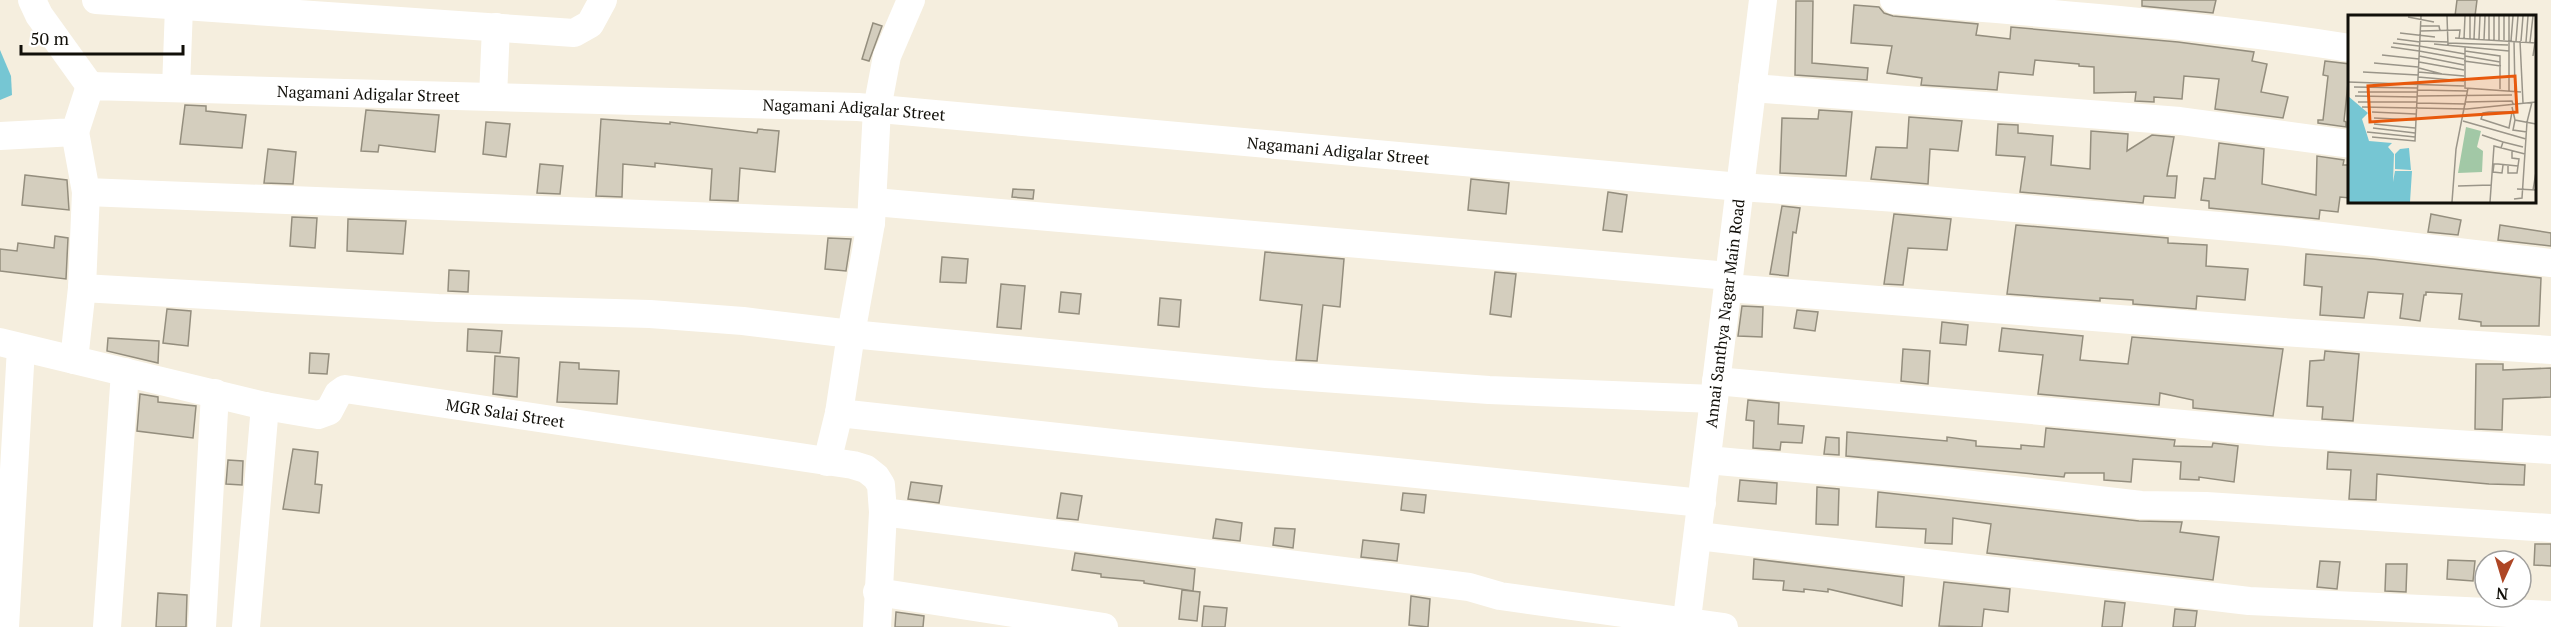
<svg xmlns="http://www.w3.org/2000/svg" width="2551" height="627" viewBox="0 0 2551 627" font-family="'PT Serif',serif">
	<rect width="100%" height="100%" fill="#f5eede"/>
	<path fill="#76c6d3" d="M0,50l11,26 1,19 -12,5z"/>
	<g fill="#d4cebe" stroke="#948e7e" stroke-width="1.5">
		<path d="M2142,0h74l-3,13 -71,-7z"/>
		<path d="M2457,0h20l-2,16h-20z"/>
		<path d="M1796,1h17l-1,62 56,5 -1,12 -72,-5z"/>
		<path d="M1854,5l25,2 5,6 9,3 85,8 -2,11 34,4 1,-12 167,15 76,10 -2,9 15,3 -6,28 27,5 -5,21 -68,-9 4,-30 -35,-3 -2,23 -28,-2v5l-19,-1 1,-9 -42,1v-26l-15,-1v-2l-44,-4 -2,15 -34,-3 -2,18 -76,-5 1,-7 -35,-5 5,-27 -41,-3z"/>
		<path d="M873,23l9,3 -13,35 -7,-2z"/>
		<path d="M2325,61l25,3 -6,57 2,1v5l-28,-4v-3h5l5,-44 -5,-1z"/>
		<path d="M185,105l21,1v5l40,4 -4,33 -62,-4z"/>
		<path d="M366,110l73,5 -4,37 -56,-7 -1,7 -17,-1z"/>
		<path d="M1819,110l33,2 -6,64 -66,-3 2,-55 36,1z"/>
		<path d="M1909,117l53,4 -4,30 -28,-2 -2,35 -57,-5 5,-32 31,1z"/>
		<path d="M601,119l69,5v-2l87,11 1,-4 21,2 -4,41 -35,-4 -2,33 -28,-1 2,-31 -57,-6v4l-32,-3 -1,33 -26,-1z"/>
		<path d="M486,122l24,2 -4,33 -23,-3z"/>
		<path d="M1998,124l20,1v8l35,3 -2,29 39,4 1,-38 37,3 -1,17 25,-16 22,2 -7,39h10l-2,22 -31,-2 -1,7 -123,-11 5,-35 -29,-2z"/>
		<path d="M2219,143l45,6 -2,35 54,11 1,-39 27,4 -1,5h7v33l-10,-1 -2,15 -18,-2 -1,9 -110,-11v-7l-8,-1 3,-22 11,1z"/>
		<path d="M268,149l28,3 -3,32 -29,-1z"/>
		<path d="M540,164l23,2 -3,28 -23,-1z"/>
		<path d="M25,175l42,5 2,30 -47,-5z"/>
		<path d="M1471,179l38,4 -3,31 -38,-4z"/>
		<path d="M1013,189l21,1 -1,9 -21,-2z"/>
		<path d="M1608,192l19,3 -5,37 -19,-2z"/>
		<path d="M1782,206l18,2 -4,25 -3,-1 -5,44 -18,-2z"/>
		<path d="M1894,214l57,5 -4,31 -39,-2 -5,37 -19,-1z"/>
		<path d="M2431,214l30,6 -3,15 -30,-3z"/>
		<path d="M292,217l25,1 -2,30 -25,-2z"/>
		<path d="M348,219l58,2 -3,33 -56,-3z"/>
		<path d="M2016,225l152,13v5l39,2 -1,21 42,3 -3,31 -48,-4 -1,13 -63,-5v-4l-33,-2v3l-93,-7z"/>
		<path d="M2500,225l51,8v13l-53,-6z"/>
		<path d="M55,236l13,2 -2,41 -66,-8v-22l17,2 1,-8 36,5z"/>
		<path d="M828,238l23,1 -5,32 -21,-2z"/>
		<path d="M1265,252l79,7 -4,48 -17,-2 -6,56 -21,-1 6,-55 -42,-5z"/>
		<path d="M2306,254l67,5 168,19 -2,48h-58v-4l-22,-3 3,-25 -36,-2v3h-2l-4,26 -20,-3 3,-24 -35,-2 -4,26 -44,-3 2,-28 -18,-2z"/>
		<path d="M942,257l26,2 -2,24 -26,-1z"/>
		<path d="M449,270l20,1 -1,21 -20,-1z"/>
		<path d="M1495,272l21,2 -5,43 -21,-3z"/>
		<path d="M1001,284l24,2 -4,43 -24,-2z"/>
		<path d="M1061,292l20,2 -2,20 -20,-2z"/>
		<path d="M1160,298l21,2 -2,27 -21,-2z"/>
		<path d="M1742,306l21,1 -1,30 -24,-1z"/>
		<path d="M167,309l24,2 -3,35 -25,-3z"/>
		<path d="M1797,310l21,2 -3,19 -21,-3z"/>
		<path d="M1942,322l26,3 -2,20 -26,-2z"/>
		<path d="M2002,328l81,8 -3,24 48,4 4,-27 151,12 -10,67 -80,-8v-8l-33,-7 -1,12 -121,-11 5,-39 -44,-4z"/>
		<path d="M468,329l34,2 -2,22 -33,-2z"/>
		<path d="M108,338l51,3 -1,22 -51,-12z"/>
		<path d="M1903,349l27,2 -2,33 -27,-3z"/>
		<path d="M2325,351l34,3 -6,67 -31,-2 1,-12 -16,-1 3,-45 14,-1z"/>
		<path d="M310,353l19,1 -2,20 -18,-1z"/>
		<path d="M495,356l24,2 -2,39 -24,-3z"/>
		<path d="M560,362l19,1v6l40,2 -2,33 -60,-2z"/>
		<path d="M2476,364h27v6l48,-2v29l-48,2 -1,31 -27,-1z"/>
		<path d="M140,394l18,3v5l38,4 -3,32 -56,-7z"/>
		<path d="M1748,400l31,3 -1,21 26,2 -2,17 -21,-1 -1,8 -27,-2 1,-27 -8,-1z"/>
		<path d="M2046,428l129,12 -1,6 38,1 1,-4 25,3 -4,36 -35,-5v3l-19,-1 1,-17 -48,-3 -2,23 -27,-2v-7h-39l-1,4 -218,-21 1,-24 100,9v-4l29,4v5l45,3v-4l23,2z"/>
		<path d="M1826,437l13,1v17l-15,-1z"/>
		<path d="M293,449l25,3 -3,32 7,1 -3,28 -36,-4z"/>
		<path d="M2328,452l197,13 -1,20 -35,-1 -112,-10 -1,26 -27,-1 2,-29 -24,-1z"/>
		<path d="M228,460l15,1 -1,24 -16,-1z"/>
		<path d="M1740,480l37,3 -1,21 -38,-3z"/>
		<path d="M911,482l31,4 -3,17 -31,-4z"/>
		<path d="M1817,487l22,2 -1,36 -22,-1z"/>
		<path d="M1878,492l261,29 43,1 -2,10 39,5 -6,43 -226,-27 4,-29 -38,-6 -1,26 -27,-1 1,-14 -50,-2z"/>
		<path d="M1061,493l21,3 -4,24 -21,-2z"/>
		<path d="M1403,493l23,2 -2,18 -23,-3z"/>
		<path d="M1216,519l26,4 -2,18 -27,-3z"/>
		<path d="M1275,528l20,1 -2,19 -20,-3z"/>
		<path d="M1363,540l36,4 -2,17 -36,-4z"/>
		<path d="M2535,544h16v22l-17,-1z"/>
		<path d="M1075,553l120,16 -2,22 -49,-8v-2l-43,-4v-3l-29,-4z"/>
		<path d="M1754,559l150,18 -2,29 -74,-17v3l-24,-3v3l-21,-2 1,-9 -31,-2z"/>
		<path d="M2448,560l27,1 -2,20 -26,-2z"/>
		<path d="M2320,561l20,1 -3,27 -20,-2z"/>
		<path d="M2386,564h21l-1,28 -21,-1z"/>
		<path d="M1944,582l66,7 -2,23 -24,-3 -2,18 -43,-1z"/>
		<path d="M1182,590l18,2 -3,29 -18,-2z"/>
		<path d="M158,593l29,2 -1,32h-30z"/>
		<path d="M1411,596l19,3 -2,28 -19,-2z"/>
		<path d="M2105,601l20,2 -3,24h-20z"/>
		<path d="M1204,606l23,2 -2,19h-23z"/>
		<path d="M2175,609l22,2 -2,16h-22z"/>
		<path d="M896,612l28,4 -1,11h-28z"/>
	</g>
	<g fill="none" stroke-linecap="round" stroke-linejoin="round">
		<g stroke="#fff" stroke-width="28">
			<path d="M32,0l7,15 51,71"/>
			<path d="M96,0l478,33 16,-9 13,-24"/>
			<path d="M1894,0c152,14 306,24 456,48"/>
			<path d="M176,88l3,-81"/>
			<path d="M1752,88l428,33 170,23"/>
			<path d="M493,97l3,-70"/>
			<path d="M75,132l11,60 785,31"/>
			<path id="s1" d="M0,136l75,-4 15,-46 768,21 882,80 185,13 363,32 263,31"/>
			<path d="M874,202l855,74"/>
			<path d="M82,288l356,20 212,6 93,7 108,13 415,40 223,16 225,9"/>
			<path d="M1728,288l555,44 268,18"/>
			<path id="s2" d="M0,342l265,64 53,9 11,-4 9,-17 7,-5 508,76 13,4 10,8 5,8 2,27 -6,115"/>
			<path d="M74,360l8,-72 4,-96"/>
			<path d="M1716,381l554,51 281,18"/>
			<path d="M839,413l292,32 571,58"/>
			<path d="M1707,460l232,21 202,24 65,1 345,22"/>
			<path d="M827,462l12,-49 12,-79 20,-111 6,-114 10,-53 24,-56"/>
			<path d="M883,512l586,75 31,9 224,31"/>
			<path d="M1698,536l551,65 302,14"/>
			<path d="M877,592l227,35"/>
			<path d="M5,627l16,-279"/>
			<path d="M107,627l18,-255"/>
			<path d="M202,627l13,-234"/>
			<path d="M246,627l19,-221"/>
			<path id="s3" d="M1686,627l77,-627"/>
		</g>
	</g>
	<g text-anchor="middle" stroke-width="5" stroke-linejoin="round" paint-order="stroke">
		<g font-size="16" fill="#110f09" stroke="#fff">
			<text dy="6" stroke="none"><textPath href="#s1" startOffset="402">Nagamani Adigalar Street</textPath></text>
			<text dy="6" stroke="none"><textPath href="#s1" startOffset="888">Nagamani Adigalar Street</textPath></text>
			<text dy="6" stroke="none"><textPath href="#s1" startOffset="1374">Nagamani Adigalar Street</textPath></text>
			<text dy="6" stroke="none"><textPath href="#s3" startOffset="316">Annai Santhya Nagar Main Road</textPath></text>
			<text dy="6" stroke="none"><textPath href="#s2" startOffset="528">MGR Salai Street</textPath></text>
		</g>
	</g>
	<g transform="translate(2348 15)">
		<rect width="188" height="188" fill="#f5eede"/>
		<path d="M118,112l15,4 -4,16 6,4 -1,21 -24,1z" fill="#a2c8a6"/>
		<path d="M0,81l20,17 -6,6 7,22 23,2 -4,4 6,7 -1,28 2,-11h17l-2,31h-62zM61,133l2,22 -16,-1v-15l5,-5z" fill="#76c6d3"/>
		<path fill="none" stroke="#9a9589" stroke-width="1.5" d="M99,1l1,29M60,2l26,5M72,11h19l1,5M72,16l40,-1 -1,9M52,18l35,4M107,23l81,5M49,24l23,3M116,24l1,-23M122,24v-23M126,24l1,-23M131,24l1,-23M136,25l1,-24M141,25v-24M146,25v-24M151,25v-24M156,25v-24M72,26l28,1M163,26l2,-25M166,26l1,51M168,26l2,-25M172,26l3,62M173,26l2,-25M178,27l2,-26M182,27l3,-26M45,28l26,3M100,28l60,2M86,29l75,7M71,31l46,8M43,32l28,4M117,32v41l56,4M71,36l45,8M117,36l35,5v33M34,40l37,4M71,41l45,9M117,41l35,6M185,41l3,-21M116,46l37,5M71,47l45,8M26,48l44,4M71,53l23,6M15,57l55,3M70,57l46,4M70,62l46,4M0,67l116,4M6,72l63,1M69,75l50,1M161,76v-75M10,77h59M7,81l62,1M69,81l95,-1M10,87h59M118,87l46,-1 1,3M69,88l49,1M14,92l105,2 69,-7M164,92l3,13 21,4M24,97l44,2M141,97h23l-3,16 -28,-9 2,-6zM26,103l42,2M167,105l-2,10 14,2M115,106l63,18M26,109l41,4M25,113l42,5M19,117l48,5M134,120l21,7 -2,6M24,122l43,4 6,-125M155,127l20,5M155,150l-1,8 -9,-1 1,-8h4l20,2M160,150v8h9l2,-14 -7,-1v-7M110,171l33,-1M169,174l19,1M185,175l3,-18M166,184l8,-1 5,-76 5,-20M104,187l4,-53 12,-61M142,187l4,-56 31,8"/>
		<path fill="#e8590c" fill-opacity="0.15" stroke="#e8590c" stroke-width="3" d="M167,61l2,36 -147,10 -2,-36z"/>
		<rect width="188" height="188" fill="none" stroke="#110f09" stroke-width="3"/>
	</g>
	<g transform="translate(2503 579) rotate(184)"><circle r="28" fill="#ffffff" stroke="#a09f9d" stroke-width="1.5"/>
	<path d="M0-4.5L10 22L0 15L-10 22Z" fill="#ae4625"/>
	<text y="-9" font-size="16" font-weight="bold" text-anchor="middle" fill="#110f09">N</text>
	</g>
	<path d="M21 45v9h162v-9" fill="none" stroke="#110f09" stroke-width="3"/>
	<text x="30" y="45" font-size="18" fill="#110f09" stroke="#ffffff" stroke-width="4.5" paint-order="stroke">50 m</text>
</svg>
